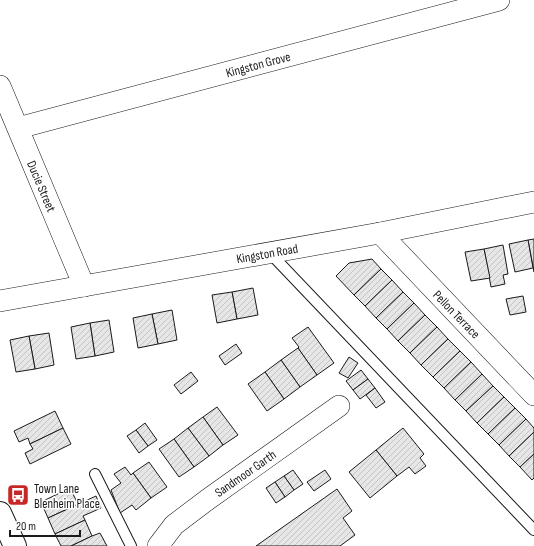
<svg xmlns="http://www.w3.org/2000/svg" width="534" height="546" viewBox="0 0 534 546" font-family="'Sofia Sans Condensed',sans-serif">
	<defs>
		<pattern id="building-hatch" width="6" height="6" patternUnits="userSpaceOnUse"><rect width="6" height="6" fill="#e6e6e6"/><path d="M-1 1l2-2M0 6l6-6M5 7l2-2" fill="none" stroke="#c5c5c5"/></pattern>
	</defs>
	<rect width="100%" height="100%" fill="#fff"/>
	<g fill="url(#building-hatch)" stroke="#1a1a1a">
		<path d="M534,239v33l-6,-32z"/>
		<path d="M528,240l5,28 -18,4 -6,-28z"/>
		<path d="M503,245l5,29 -5,1 2,9 -14,3 -7,-38z"/>
		<path d="M484,249l6,29 -19,3 -6,-29z"/>
		<path d="M372,259l9,10 -27,26 -18,-19 13,-13z"/>
		<path d="M381,269l11,11 -27,26 -11,-11z"/>
		<path d="M392,280l11,12 -27,26 -11,-12z"/>
		<path d="M253,288l5,27 -21,4 -5,-27z"/>
		<path d="M232,292l5,27 -20,4 -5,-28z"/>
		<path d="M403,292l11,11 -27,26 -11,-11z"/>
		<path d="M523,296l3,16 -16,3 -4,-16z"/>
		<path d="M414,303l11,12 -27,26 -11,-12z"/>
		<path d="M172,310l5,30 -19,4 -6,-30z"/>
		<path d="M152,314l6,30 -20,4 -5,-30z"/>
		<path d="M425,315l12,12 -27,26 -12,-12z"/>
		<path d="M109,320l5,32 -19,4 -5,-33z"/>
		<path d="M90,323l5,33 -19,3 -5,-32z"/>
		<path d="M308,327l26,36 -17,12 -19,-27 1,-1 -7,-9z"/>
		<path d="M437,327l11,12 -27,26 -11,-12z"/>
		<path d="M49,333l5,32 -19,4 -6,-33z"/>
		<path d="M29,336l6,33 -19,3 -6,-32z"/>
		<path d="M448,339l12,12 -27,26 -12,-12z"/>
		<path d="M236,344l6,9 -17,12 -6,-9z"/>
		<path d="M298,348l19,27 -17,12 -19,-27z"/>
		<path d="M460,351l11,11 -27,26 -11,-11z"/>
		<path d="M349,357l9,6 -10,15 -9,-5z"/>
		<path d="M281,360l19,27 -16,12 -19,-27z"/>
		<path d="M471,362l11,12 -27,26 -11,-12z"/>
		<path d="M361,370l7,9 -15,11 -7,-9z"/>
		<path d="M191,372l7,9 -17,13 -7,-9z"/>
		<path d="M265,372l19,27 -17,12 -19,-27z"/>
		<path d="M482,374l11,12 -27,25 -11,-11z"/>
		<path d="M368,379l7,9 -15,11 -7,-9z"/>
		<path d="M493,386l11,11 -27,26 -11,-12z"/>
		<path d="M375,388l10,14 -9,6 -10,-13z"/>
		<path d="M504,397l11,11 -27,26 -11,-11z"/>
		<path d="M217,407l21,28 -15,10 -20,-28z"/>
		<path d="M515,408l11,11 -27,26 -11,-11z"/>
		<path d="M55,411l8,17 -33,16 -2,-6 -9,4 -5,-11z"/>
		<path d="M203,417l20,28 -14,11 -21,-28z"/>
		<path d="M526,419l8,9v4l-25,24 -10,-11z"/>
		<path d="M145,423l12,17 -9,6 -12,-16z"/>
		<path d="M63,428l8,16 -41,20 -5,-11 8,-4 -3,-5z"/>
		<path d="M188,428l21,28 -15,11 -20,-28z"/>
		<path d="M403,428l21,26 -4,4 6,8 -11,8 -6,-7 -12,9 -21,-26z"/>
		<path d="M136,430l12,16 -9,7 -12,-17z"/>
		<path d="M534,432v22l-14,13 -11,-11z"/>
		<path d="M174,439l20,28 -15,10 -20,-28z"/>
		<path d="M376,450l21,26 -27,22 -21,-26z"/>
		<path d="M534,454v24l-2,2 -12,-13z"/>
		<path d="M149,462l18,25 -16,11 -18,-25z"/>
		<path d="M125,467l6,8 2,-2 18,25 -15,12 -4,-5 -12,8 -9,-23 10,-7 -7,-9z"/>
		<path d="M293,470l10,14 -9,6 -10,-14z"/>
		<path d="M325,470l6,9 -17,12 -7,-9z"/>
		<path d="M284,476l10,14 -9,7 -10,-15z"/>
		<path d="M275,482l10,15 -9,6 -10,-15z"/>
		<path d="M70,488l8,16 -30,14 -7,-16z"/>
		<path d="M337,489l15,22 -9,7 12,17 -15,11h-84z"/>
		<path d="M96,496l5,12 -18,8 2,4 -30,14 -7,-16z"/>
		<path d="M85,520l7,16 -21,10h-10l-6,-12z"/>
		<path d="M100,533l7,13h-36l21,-10z"/>
	</g>
	<g fill="none" stroke-linecap="round" stroke-linejoin="round">
		<g stroke="#1a1a1a" stroke-width="12">
			<g id="service">
				<path d="M270,253l264,277"/>
				<path d="M95,474l36,72"/>
			</g>
		</g>
		<g stroke="#1a1a1a" stroke-width="22">
			<g id="minor">
				<path d="M0,86l84,200"/>
				<path d="M18,128l481,-128"/>
				<path d="M380,233l154,162"/>
				<path d="M0,301l380,-68 154,-31"/>
				<path d="M158,546l16,-21 33,-25 132,-94"/>
			</g>
		</g>
		<g stroke="#1a1a1a" stroke-width="24">
			<path id="tertiary" d="M0,513l15,33"/>
		</g>
		<use href="#service" stroke="#fff" stroke-width="10"/>
		<use href="#minor" stroke="#fff" stroke-width="21"/>
		<use href="#tertiary" stroke="#fff" stroke-width="22"/>
	</g>
	<defs>
		<g id="bus-square" transform="scale(1.15)"><rect x="-9" y="-9" width="18" height="18" rx="4" fill="#c62828" stroke="#fff"/><path d="M-5-6H5V4H4V6H2V4H-2V6H-4V4H-5ZM-3.5-4V0h7V-4ZM-3.5 1.2v1.5H-2V1.2ZM2 1.2v1.5H3.5V1.2Z" fill="#fff"/></g>
	</defs>
	<g fill-rule="evenodd">
		<use href="#bus-square" x="18" y="495"/>
	</g>
	<g text-anchor="middle" stroke-width="3" stroke-linejoin="round" paint-order="stroke">
		<g font-size="13" fill="#1a1a1a" stroke="#fff">
			<text transform="translate(258 64) rotate(-15)" y="5">Kingston Grove</text>
			<text transform="translate(42 186) rotate(67)" y="5">Ducie Street</text>
			<text transform="translate(267 253) rotate(-10)" y="5">Kingston Road</text>
			<text transform="translate(457 314) rotate(46)" y="5">Pellon Terrace</text>
			<text transform="translate(245 473) rotate(-35)" y="5">Sandmoor Garth</text>
		</g>
		<g font-size="13" fill="#1a1a1a" stroke="#fff" text-anchor="start">
			<text x="34" y="493">Town Lane<tspan x="34" dy="15">Blenheim Place</tspan></text>
		</g>
	</g>
	<path d="M10 530v6h70v-6" fill="none" stroke="#1a1a1a" stroke-width="2"/>
	<text x="16" y="530" font-size="12" fill="#1a1a1a" stroke="#ffffff" stroke-width="3" paint-order="stroke">20 m</text>
</svg>
